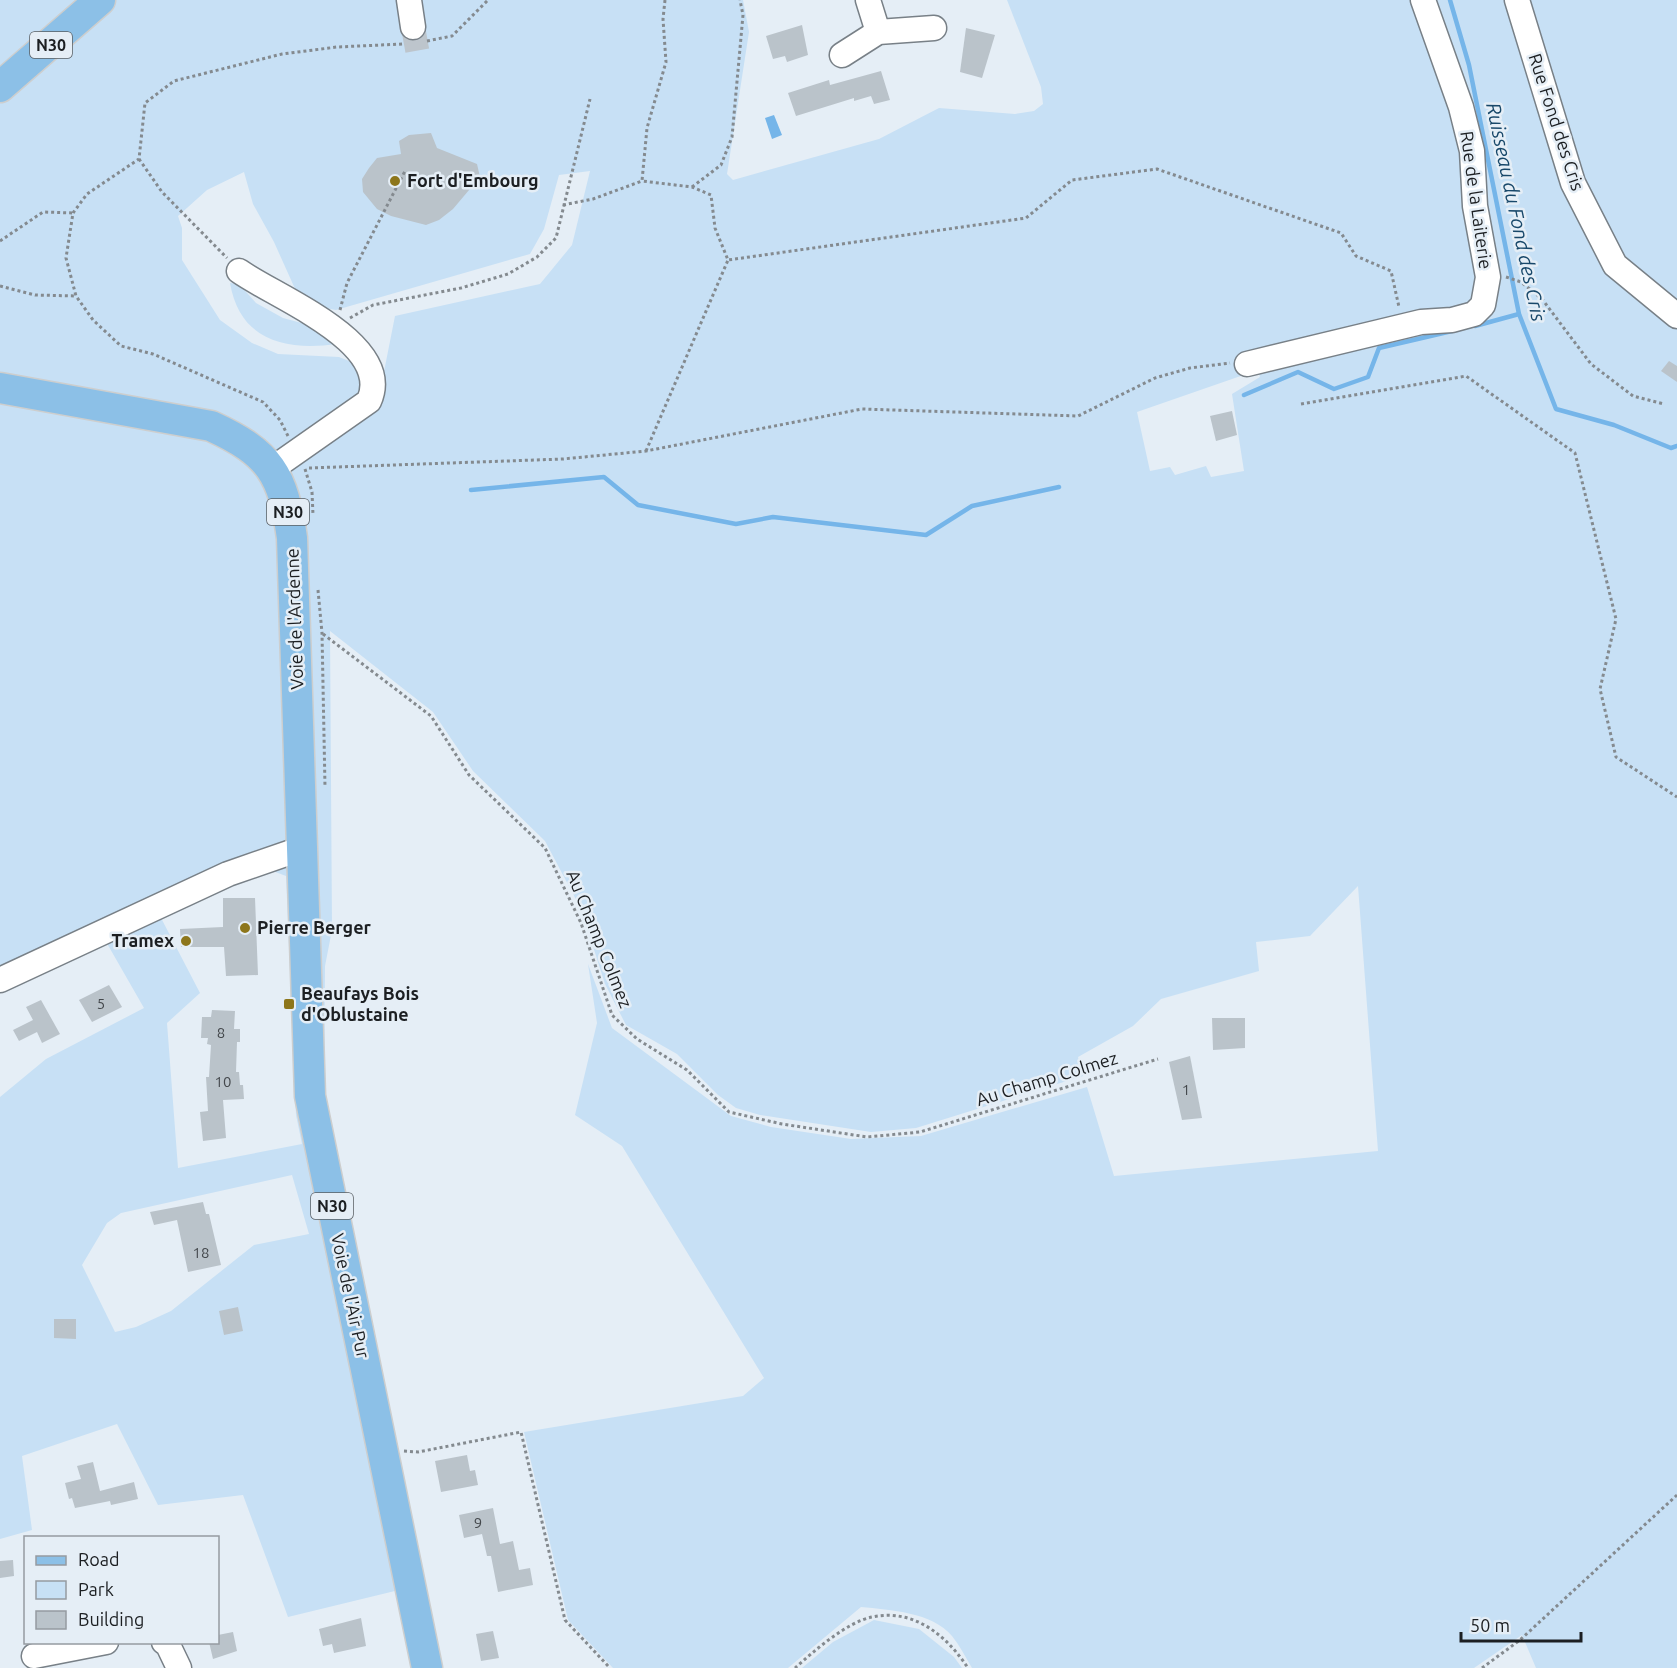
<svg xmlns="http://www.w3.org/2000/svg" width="1677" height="1668" viewBox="0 0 1677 1668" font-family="Ubuntu,sans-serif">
	<rect width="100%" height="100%" fill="#e5eef6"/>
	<g fill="#c7e0f5" fill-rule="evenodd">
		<path d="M0,0h743l6,32 -22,142 6,6 146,-41 60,-31 76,6 19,-3 9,-7 -2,-17 -34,-87h670v1668h-141l-14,-33 -48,33h-502c-6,-10 -12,-22 -20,-32 -20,-24 -62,-26 -91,-29l-73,61h-175l-45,-48 -44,-188 219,-36 21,-18 -142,-232 -47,-31 22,-92 -9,-59 24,64 119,88 40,11 80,12 70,-3 166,-49 27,89 264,-25 -20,-265 -48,50 -54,6 3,29 -98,28 -28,27 -55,31 5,19 -167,52 -45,4 -111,-17 -24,-7 -18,-13 -41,-41 -51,-29 -21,-41 -24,-75 -36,-68 -72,-70 -40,-59 -103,-81 2,299 -7,36 -1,132 75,492 -111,27 -45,-122 -85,10 -41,-81 -95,32 10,74 -32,9v-442l46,-38 98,-51 -47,-82 -97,45zM590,171l-18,74 -32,39 -145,32 -18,91 -18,-42 -20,-8 -61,-3 -26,-11 -32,-23 -38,-60v-32l-4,-12 29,-26 37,-18 9,32 21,38 22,49 29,17 11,2 194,-56 14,-25 15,-54zM1258,370l2,7 -28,17 12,77 -33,6 -5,-11 -31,9 -5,-8 -20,4 -13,-59zM265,868l21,8 10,239 6,29 -124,24 -11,-145 33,-30 -40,-77zM292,1175l17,59 -55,11 -83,66 -35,16 -21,5 -33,-67 25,-42 14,-10z"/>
		<path d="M230,283l9,1 17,19 27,15 26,7 28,19c-51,7 -97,-3 -107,-61z"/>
		<path d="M874,1620l45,9 35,28 8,11h-160l31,-26z"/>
	</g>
	<path fill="#75b5e9" d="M774,115l8,20 -10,4 -7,-21z"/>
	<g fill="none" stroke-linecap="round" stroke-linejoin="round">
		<g stroke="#75b5e9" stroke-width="4.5">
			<path d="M1450,0l19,65 50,249 37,95 58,16 57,23 6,-2"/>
			<path d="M1475,326l44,-12"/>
			<path d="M1244,395l54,-23 36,17 34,-12 11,-29 73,-17"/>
			<path d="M471,490l133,-13 34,28 98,19 37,-7 153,18 46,-29 87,-19"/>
		</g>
	</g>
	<g fill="#bac3ca">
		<path d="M802,25l6,30 -21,7 -2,-6 -12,3 -7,-23z"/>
		<path d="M966,28l29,7 -13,43 -22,-6z"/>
		<path d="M881,71l9,29 -16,4 -3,-8 -17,5v-3l-58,18 -8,-23 41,-13 1,5z"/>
		<path d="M431,133l6,15 40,16 3,13 -27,32 -14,11 -13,5 -35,-9 -14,-7 -14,-17 -1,-13 7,-11 8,-10 24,-4 -2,-13 10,-6z"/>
		<path d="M1669,361l8,5v16l-16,-11z"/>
		<path d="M1232,411l5,24 -21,6 -6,-25z"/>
		<path d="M223,898h32l3,77 -32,1 -2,-29h-43l-1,-18 43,-2z"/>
		<path d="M109,985l13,22 -30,15 -13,-22z"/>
		<path d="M41,1000l19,34 -18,9 -5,-11 -18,9 -6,-11 20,-10 -7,-13z"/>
		<path d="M212,1010l23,1 -1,18h6v13h-3l-1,30h3l1,13h3l1,14 -21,1 3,38 -23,3 -3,-29 8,-1 -2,-34h3l2,-32 -4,-1 1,-6h-7l1,-21h9z"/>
		<path d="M1212,1018h33v30l-32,2z"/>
		<path d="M1190,1056l12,62 -20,2 -13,-58z"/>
		<path d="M203,1202l3,12h3l12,51 -33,7 -11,-52 -23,5 -4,-13z"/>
		<path d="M238,1307l5,24 -19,4 -5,-24z"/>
		<path d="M54,1319h22v20l-22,-1z"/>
		<path d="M467,1455l3,16 5,-1 3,15 -37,7 -6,-31z"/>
		<path d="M93,1462l7,29 34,-9 4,17 -27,6 -1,-4 -35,7 -3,-10 -3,1 -4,-16 16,-4 -4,-13z"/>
		<path d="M493,1508l7,36 13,-3 6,29 11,-2 3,17 -35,7 -7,-36h-4l-5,-22 -18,4 -5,-23z"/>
		<path d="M13,1560l1,16 -14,2v-17z"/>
		<path d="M361,1618l5,28 -32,7 -2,-9 -9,2 -4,-17z"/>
		<path d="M493,1631l6,27 -18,3 -5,-27z"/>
		<path d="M233,1632l4,19 -24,8 -4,-17h9v-7z"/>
	</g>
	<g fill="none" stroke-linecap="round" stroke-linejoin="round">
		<path stroke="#bdc5cc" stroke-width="24" stroke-dasharray="24 12" stroke-linecap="butt" d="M413,27l6,33"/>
		<g stroke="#788087" stroke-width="27">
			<g id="minor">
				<path d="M409,0l4,27"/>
				<path d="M868,0l10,32"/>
				<path d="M1517,0l56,183 42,82 62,51"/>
				<path d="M842,55l36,-23 56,-4"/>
				<path d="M239,271c38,27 156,72 130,130l-97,68"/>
				<path d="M1247,364l174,-42 31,-2 22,-6 9,-9 5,-28 -13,-71 -3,-55 -11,-44 -38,-107"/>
				<path d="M0,980l228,-106 75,-26"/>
				<path d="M164,1642l4,3 11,23"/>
				<path d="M34,1656l72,-14"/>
			</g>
		</g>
		<g stroke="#cdcece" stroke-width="33">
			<g id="major">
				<path d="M0,87l100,-87"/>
				<path d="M0,388l211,38c59,27 72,48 81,112l18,558 117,572"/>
			</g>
		</g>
		<g stroke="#848a8f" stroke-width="3" stroke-dasharray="3 3" stroke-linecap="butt">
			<path d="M665,0l-2,19 3,43 -19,66 -5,53 50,6 19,8 4,33 13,32 298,-42 46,-38 85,-11 184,64 15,23 35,15 8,36"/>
			<path d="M427,41l25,-5 36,-36"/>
			<path d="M139,159l23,33 65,66"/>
			<path d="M692,187l29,-22 11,-28 11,-122 -3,-15"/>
			<path d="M563,205l30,-6 49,-18"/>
			<path d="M0,241l43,-29 30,1"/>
			<path d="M1506,277l15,5 21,17 49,65 42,32 31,8"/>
			<path d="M0,286l35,9 41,1"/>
			<path d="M340,310l7,-27 58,-112"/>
			<path d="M350,318l23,-13 88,-17 47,-14 29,-17 19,-19 34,-139"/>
			<path d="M1301,404l165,-28 109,77 41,166 -16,70 16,68 61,40"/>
			<path d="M288,436l-8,-16 -17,-18 -110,-48 -32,-8 -28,-26 -17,-24 -10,-38 7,-45 14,-19 52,-35 6,-56 29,-22 108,-27 55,-7 66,-3"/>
			<path d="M646,451l82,-191"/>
			<path d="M309,468l254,-9 83,-8 216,-42 216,7 77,-38 35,-10 40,-5"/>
			<path d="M305,469l7,23 1,23"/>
			<path d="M318,590l4,43 3,154"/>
			<path d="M323,634l108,82 38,59 76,73 36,75 31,92 25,24 50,31 42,42 53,12 85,13 53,-5 238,-73"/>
			<path d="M404,1451l14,1 103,-20 44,188 45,48"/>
			<path d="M795,1668c19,-17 52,-46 77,-51 42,-9 75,19 96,51"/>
			<path d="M1482,1668l38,-28 157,-145"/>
		</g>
		<use href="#minor" stroke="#fff" stroke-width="24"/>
		<use href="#major" stroke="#8cc0e7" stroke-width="30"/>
	</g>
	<g fill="#8d761b" stroke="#e5eef6" stroke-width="2">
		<circle cx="395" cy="181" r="6"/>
		<circle cx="245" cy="928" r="6"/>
		<circle cx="186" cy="941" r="6"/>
		<rect x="283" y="998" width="12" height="12" rx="3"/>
	</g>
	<g text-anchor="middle" stroke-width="5" stroke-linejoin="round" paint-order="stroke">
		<g font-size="15" fill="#44484c">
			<text x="101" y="1009">5</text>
			<text x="221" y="1038">8</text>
			<text x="223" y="1087">10</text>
			<text x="1186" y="1095">1</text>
			<text x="201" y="1258">18</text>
			<text x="478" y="1528">9</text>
		</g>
		<g fill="#e5eef6" stroke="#585d62" stroke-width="1.5">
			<rect x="30" y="32" width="42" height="26" rx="4.5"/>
			<rect x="267" y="499" width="42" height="26" rx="4.5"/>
			<rect x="311" y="1193" width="42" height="26" rx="4.5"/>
		</g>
		<g font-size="16" font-weight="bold" fill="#1c1f22">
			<text x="51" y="51">N30</text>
			<text x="288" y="518">N30</text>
			<text x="332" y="1212">N30</text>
		</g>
		<g font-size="18" fill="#1c1f22" stroke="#e5eef6">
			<text transform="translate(1556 122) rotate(72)" y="6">Rue Fond des Cris</text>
			<text transform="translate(1476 200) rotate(82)" y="6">Rue de la Laiterie</text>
			<text transform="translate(295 619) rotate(-92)" y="6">Voie de l'Ardenne</text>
			<text transform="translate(599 939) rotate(68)" y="6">Au Champ Colmez</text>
			<text transform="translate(1047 1079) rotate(-17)" y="6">Au Champ Colmez</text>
			<text transform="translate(350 1296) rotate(78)" y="6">Voie de l'Air Pur</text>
		</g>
		<g font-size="18" font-weight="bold" fill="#1c1f22" stroke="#e5eef6" text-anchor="start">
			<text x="407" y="187">Fort d'Embourg</text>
			<text x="257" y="934">Pierre Berger</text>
			<text x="174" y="947" text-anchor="end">Tramex</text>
			<text x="301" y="1000">Beaufays Bois<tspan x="301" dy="21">d'Oblustaine</tspan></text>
		</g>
		<g font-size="20" font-style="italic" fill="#18486a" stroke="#e5eef6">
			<text transform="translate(1516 212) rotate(78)" y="7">Ruisseau du Fond des Cris</text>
		</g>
	</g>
	<rect x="24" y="1536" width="195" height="108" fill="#e5eef6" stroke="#959ba1" stroke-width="1.5"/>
	<rect x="36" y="1556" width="30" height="9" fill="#8cc0e7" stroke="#959ba1" stroke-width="1.5"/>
	<text x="78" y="1566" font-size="18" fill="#1c1f22">Road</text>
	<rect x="36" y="1581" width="30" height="18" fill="#c7e0f5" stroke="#959ba1" stroke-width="1.5"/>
	<text x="78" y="1596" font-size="18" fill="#1c1f22">Park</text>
	<rect x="36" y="1611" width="30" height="18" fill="#bac3ca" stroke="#959ba1" stroke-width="1.5"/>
	<text x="78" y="1626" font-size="18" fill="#1c1f22">Building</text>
	<path d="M1461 1632v9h120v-9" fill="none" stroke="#1c1f22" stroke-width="3"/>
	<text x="1470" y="1632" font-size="18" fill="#1c1f22" stroke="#e5eef6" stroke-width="4.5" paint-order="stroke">50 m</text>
</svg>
